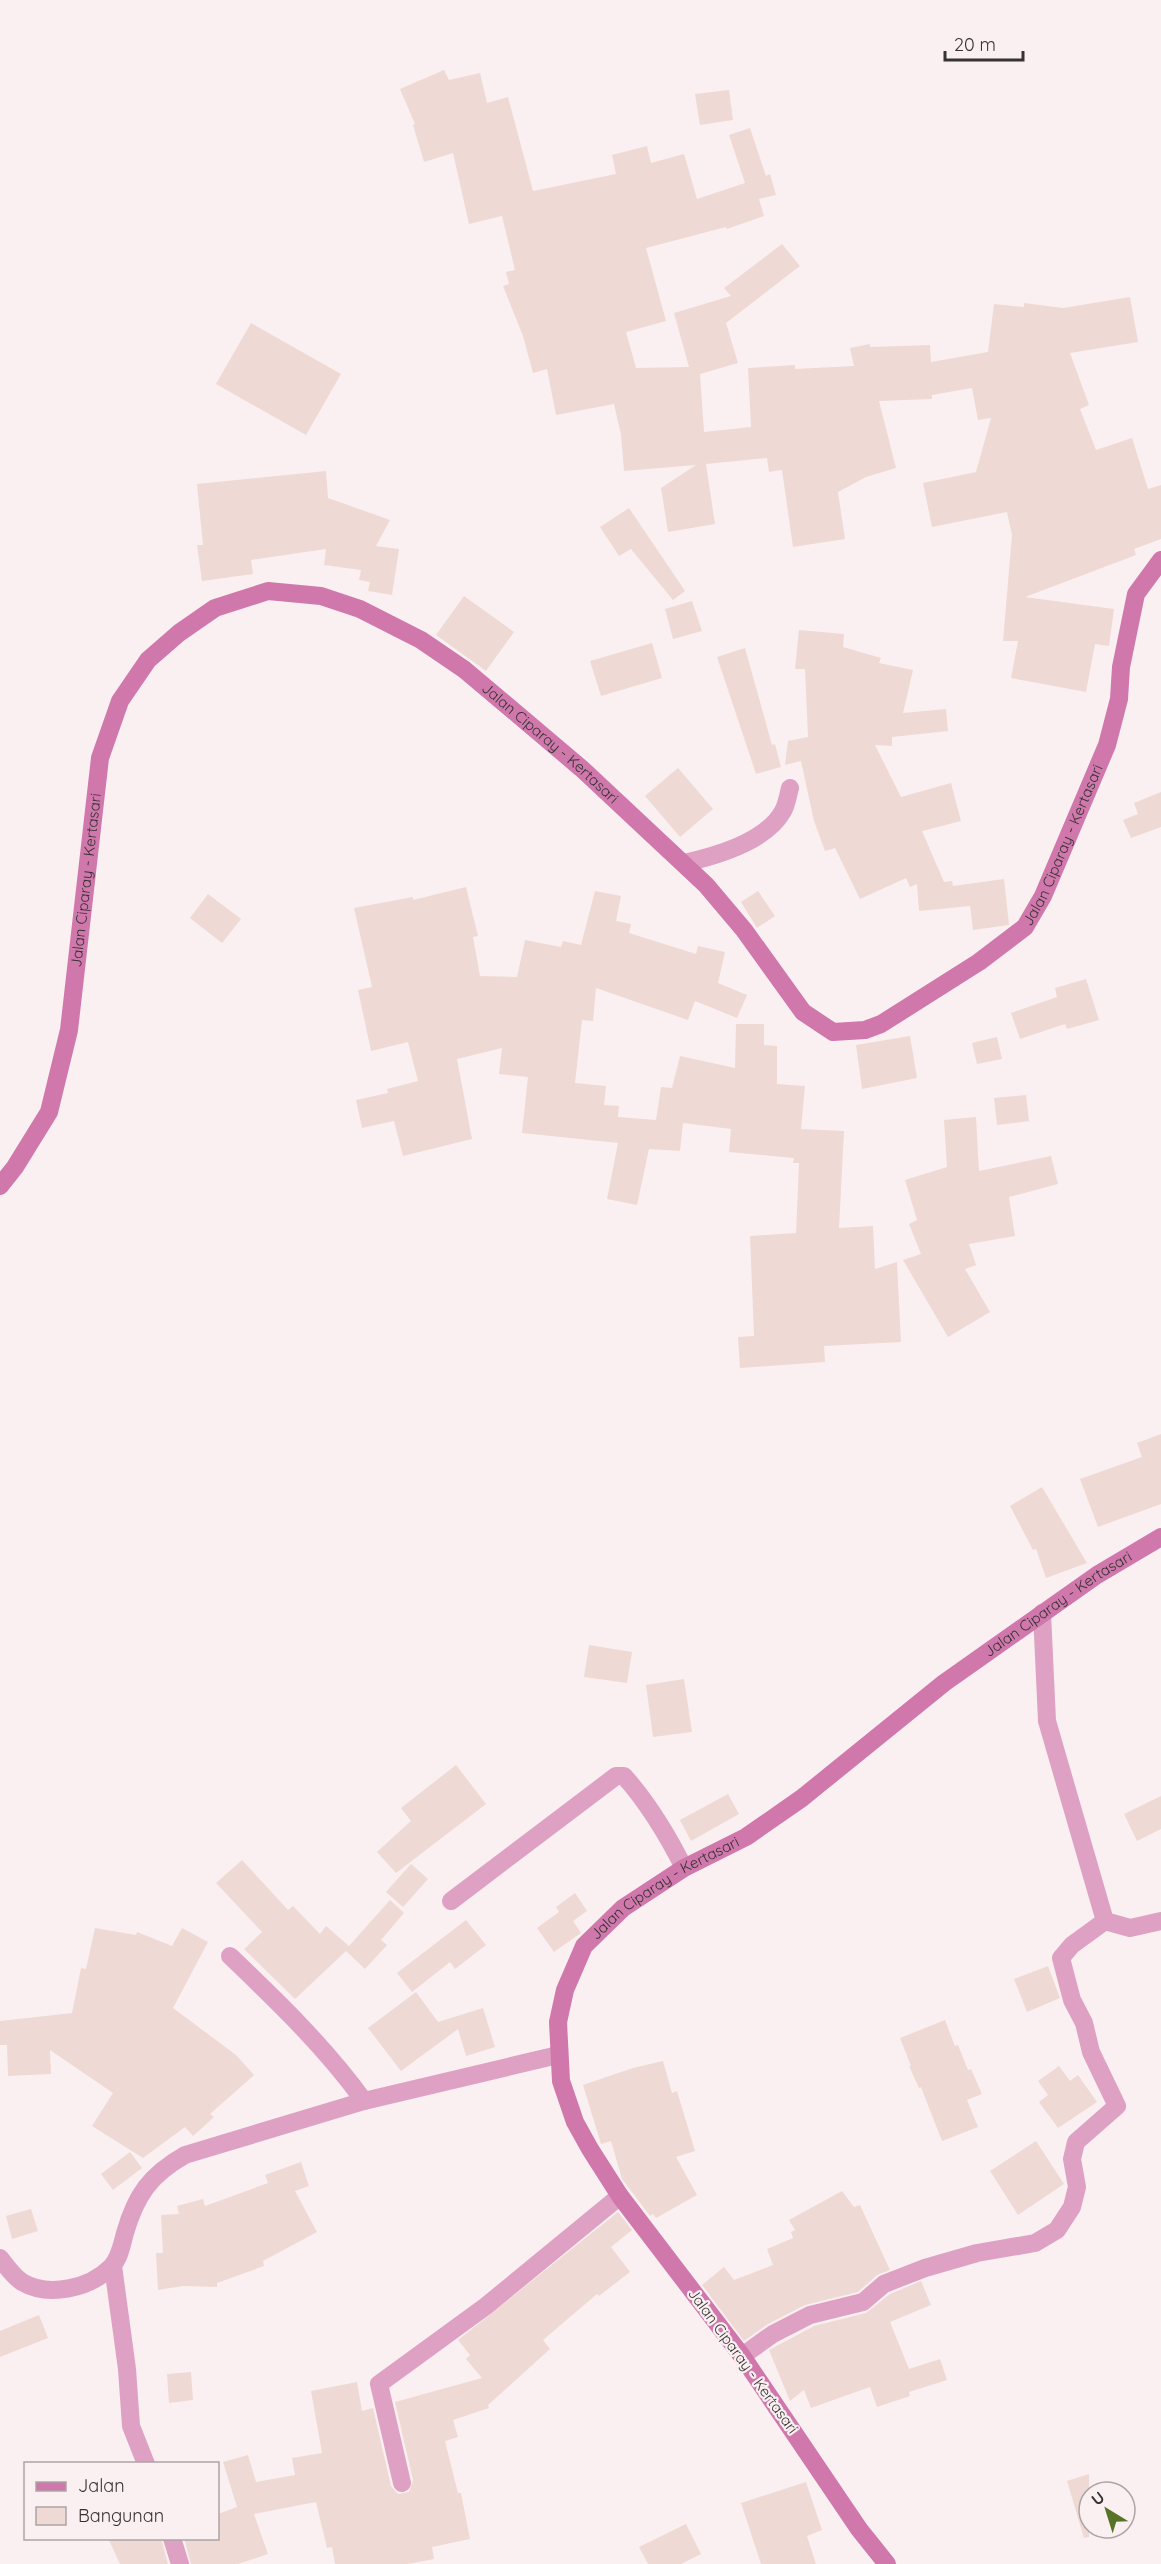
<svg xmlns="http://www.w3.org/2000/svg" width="1161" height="2564" viewBox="0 0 1161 2564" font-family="Quicksand,sans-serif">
	<rect width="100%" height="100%" fill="#faf0f1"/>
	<g fill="#efd9d4">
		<path d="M444,70l5,10 31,-7 7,30 21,-6 25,94 83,-17 -4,-19 35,-9 4,17 33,-9 13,45 48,-16 -16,-48 21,-7 16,48 4,-2 6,21 -17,4 5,17 -37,13 -1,-2 -80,21 20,73 -40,11 10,36 53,-1 -15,-54 57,-17 -7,-8 58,-44 18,22 -74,57 12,40 -38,11 4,58 47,-5 -3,-59 47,-3v4l59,-3 -4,-18 20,-4v3l60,-2 1,17 57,-10 6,-48 30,3v-4l39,5 67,-11 8,45 -68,11 19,52 -9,4 16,41 36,-12 16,51 13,-4v54l-27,10 2,6 -111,42 89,12 -5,37 -14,-2 -9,48 -75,-14 7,-37h-15l9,-106 -5,-23 -75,15 -9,-44 53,-11 15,-54 -13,2 -6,-32 -40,7v4l-53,2 17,67 -30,9 -28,15 7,47 -52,8 -11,-77 -13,2 -2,-14 -61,6 9,60 -47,8 -7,-44 35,-23 -72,6 -3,-36 -7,-31 -58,11 -9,-46 -14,4 -10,-37 -20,-50 6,-2 -3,-12 9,-2 -13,-54 -33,8 -16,-71 -29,9 -11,-37 2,-1 -15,-35z"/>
		<path d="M729,90l4,30 -33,5 -5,-31z"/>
		<path d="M251,323l90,51 -35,61 -90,-51z"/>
		<path d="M326,471l2,27 62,22 -14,26 23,3 -7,46 -24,-4 2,-9 -11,-2 2,-10 -37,-5 2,-16 -75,11 2,14 -51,7 -5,-36h6l-6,-61z"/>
		<path d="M629,508l56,83 -12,9 -42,-51 -12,7 -19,-29z"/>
		<path d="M464,596l50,36 -28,39 -50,-36z"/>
		<path d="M692,601l10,30 -29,8 -8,-30z"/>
		<path d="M799,630l45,4 -1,13 38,11 -2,5 34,7 -10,43 43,-4 2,22 -56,6v9l-17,-1 26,52 50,-14 10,38 -39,10 22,51 8,-1 1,5 51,-7 5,46 -36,5 -3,-24 -51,5 -2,-27 -7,3 -4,-9 -46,21 -25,-51 -10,3 -11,-30 -13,-60 -16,4 3,-24 20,-4 -3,-68h-10z"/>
		<path d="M652,643l10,35 -61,18 -11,-35z"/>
		<path d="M745,648l27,97 3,-1 6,23 -25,7 -39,-117z"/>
		<path d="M678,768l35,41 -33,28 -35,-41z"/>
		<path d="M1161,792v35l-30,11 -8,-18 15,-6 -4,-11z"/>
		<path d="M466,887l12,49 -5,1 7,39 37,1 8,-37 36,7 2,-6 18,4 14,-54 26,5 -5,25 15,3 -2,9 67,21 2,-8 27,6 -7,31 29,12 -10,23 -42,-17 -7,19 -92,-32 -3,33 -11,-1 -7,63 31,3 -2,19 15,1 -1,11 38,3 5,-33 11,1 8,-32 55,12 1,-44h28v21l13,1v38l28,2 -4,43 43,2 -5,97 34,-2 2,43 22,-7 4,80 -77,4 1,16 -85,6 -2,-31 16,-1 -4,-100 46,-3 3,-70h-6l1,-5 -65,-6 2,-23 -48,-6 -3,28 -31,-2 -12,56 -30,-6 11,-56 -96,-10 6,-56 -29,-3 3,-26 -45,11 15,80 -69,17 -9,-35 -32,7 -6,-28 32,-7 -1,-4 31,-8 -10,-39 -37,9 -13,-61 14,-3 -18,-79 59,-11v3z"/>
		<path d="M758,891l17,25 -18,12 -16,-26z"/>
		<path d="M208,894l33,25 -19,24 -32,-25z"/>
		<path d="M1086,979l13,41 -32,9 -2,-5 -45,15 -9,-26 46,-16 -2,-9z"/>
		<path d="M910,1036l7,42 -55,11 -6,-44z"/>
		<path d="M997,1037l5,22 -25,5 -5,-21z"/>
		<path d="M1026,1095l3,26 -32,4 -3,-27z"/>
		<path d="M976,1117l3,54 72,-15 7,28 -49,13 6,39 -46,8 7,21 -11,4 25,43 -42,25 -45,-77 18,-6 -12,-30 8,-4 -12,-40 42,-13 -3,-47z"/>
		<path d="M1161,1434v70l-63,23 -18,-48 62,-22 -5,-14z"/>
		<path d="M1042,1487l45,76 -41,15 -10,-29 -3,1 -23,-44z"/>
		<path d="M589,1645l43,7 -5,31 -43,-6z"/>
		<path d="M684,1679l8,53 -39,5 -7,-52z"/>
		<path d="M456,1765l30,39 -90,69 -19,-21 34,-31 -10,-13z"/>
		<path d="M728,1794l11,20 -48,27 -11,-21z"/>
		<path d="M1161,1796v33l-24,12 -13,-27z"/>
		<path d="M242,1860l46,50 5,-4 27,28 6,-8 23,20 41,-46 14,13 -23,27 6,5 -22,24 -19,-18 -51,48 -51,-50 18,-17 -46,-49z"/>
		<path d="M411,1864l17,15 -25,28 -17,-15z"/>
		<path d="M575,1893l12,18 -14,10 8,12 -27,19 -17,-24 22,-16 -3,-5z"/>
		<path d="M466,1920l20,25 -31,24 -5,-7 -38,30 -15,-19z"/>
		<path d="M95,1928l41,7 1,-3 35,14 10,-18 26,14 -35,66 63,47 18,20 -44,39 4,3 -21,19 -8,-9 -42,31 -51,-32 21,-33 -63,-43 1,24 -43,2 -1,-31h-7v-24l72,-8 9,-45 5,1z"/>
		<path d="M1048,1966l12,32 -33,14 -13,-33z"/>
		<path d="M416,1992l22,30 45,-14 12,39 -29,9 -8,-27 -57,42 -33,-43z"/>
		<path d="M945,2020l10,26 3,-1 10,25 3,-1 11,25 -15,6 11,27 -36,14 -21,-54 -2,1 -10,-22h2l-11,-28z"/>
		<path d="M663,2061l9,32 5,-2 18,60 -19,6 21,38 -41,23 -3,-4 -3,2 -28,-37 -11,-38 -10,3 -18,-59 50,-17z"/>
		<path d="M1059,2066l11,15 8,-6 19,27 -39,26 -19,-26 9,-7 -10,-14z"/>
		<path d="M1036,2141l28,43 -46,31 -28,-44z"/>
		<path d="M130,2152l12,16 -29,22 -12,-16z"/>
		<path d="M301,2162l8,24 -14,5 22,41 -54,29 1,5 -47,17v4l-34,-1 -25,4 -2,-37h7l-2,-38 18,-1 -2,-8 26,-7 2,7 63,-23 -3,-8z"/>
		<path d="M842,2191l12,16 6,-2 30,65 -13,5 -19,17 -53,13 -37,19 -24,17 -42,-56 22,-18 10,13 39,-15 -6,-16 26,-11 -2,-6 4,-2 -6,-10z"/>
		<path d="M31,2209l7,22 -26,8 -6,-23z"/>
		<path d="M618,2212l14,18 -21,17 19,25 -31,24 -2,-2 -54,46 7,9 -62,56 1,3 -36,12 5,17 -13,4 13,52h3l9,46 -38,8 2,12 -26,5h-73l-3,-17 -5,1 -11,-46 -62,12 14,40 -30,10h-47l-7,-26h34v-24l19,-7 -14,-45 25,-7 8,27 39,-7 -3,-17 30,-5 -11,-62 46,-9 5,29 11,-3 18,78 7,8 11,-2 4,-12 -18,-78 87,-24 -16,-19 4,-4 -12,-15z"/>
		<path d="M921,2281l10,24 -41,17 19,47 31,-10 7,21 -38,12 1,4 -33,11 -7,-20 -59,21 -7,-18 -14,11 -21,-51 45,-24 52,-13 24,-19z"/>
		<path d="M39,2315l9,23 -48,19v-26z"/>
		<path d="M191,2372l2,28 -24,3 -2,-29z"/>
		<path d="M1089,2474v63l-5,1 -17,-57z"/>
		<path d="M806,2482l16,48 -15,6 9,28h-55l-20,-61z"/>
		<path d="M686,2524l15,30 -20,10h-33l-9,-17z"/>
		<path d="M108,2538h53l7,26h-48z"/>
	</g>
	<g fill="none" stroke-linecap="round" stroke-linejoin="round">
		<g stroke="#dea1c3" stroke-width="18">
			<path d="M684,863c32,-7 82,-21 99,-52 4,-7 5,-16 7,-23"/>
			<path d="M1042,1613l5,108 58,200 25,7 31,-7"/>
			<path d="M451,1901l165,-125h8c24,27 44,60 60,92"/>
			<path d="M230,1956c48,46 95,91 134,145"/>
			<path d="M0,2258c6,8 14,19 22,24 27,16 68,6 89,-15 9,-9 11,-23 14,-34 11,-38 25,-58 60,-78l179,-54 194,-46"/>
			<path d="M113,2266l14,103 4,57 15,38"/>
			<path d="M742,2356l31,-22 37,-19 53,-13 21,-18 41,-16 52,-15 58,-10 22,-13 15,-23 5,-20 -5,-28 4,-17 41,-36 -26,-54 -7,-29 -12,-23 -11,-42 11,-13 33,-24"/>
			<path d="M402,2483l-23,-99 107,-78 134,-110"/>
			<path d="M172,2538l8,26"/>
		</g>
		<g stroke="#d077ac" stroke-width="18">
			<path id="s1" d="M0,1186l15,-19 34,-55 20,-82 31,-272 20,-57 28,-41 31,-27 36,-25 53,-17 53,5 39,13 61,31 44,30 116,98 125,117 38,45 59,82 30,20 32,-2 16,-6 98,-62 46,-35 18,-31 64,-151 12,-46 2,-32 15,-73 25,-34"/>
			<path id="s2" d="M887,2564l-28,-35 -117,-173 -122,-160 -30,-47 -15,-27 -14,-41 -3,-59 7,-32 19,-44 39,-38 61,-40 62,-31 56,-39 142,-115 153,-108 64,-38"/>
		</g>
	</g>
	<g text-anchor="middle" stroke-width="4.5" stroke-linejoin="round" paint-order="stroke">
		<g font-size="15" fill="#363333" stroke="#faf0f1">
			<text dy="5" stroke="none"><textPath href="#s1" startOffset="1026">Jalan Ciparay - Kertasari</textPath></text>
			<text dy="5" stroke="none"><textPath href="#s1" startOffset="1746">Jalan Ciparay - Kertasari</textPath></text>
			<text dy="5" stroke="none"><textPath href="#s1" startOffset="324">Jalan Ciparay - Kertasari</textPath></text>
			<text dy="5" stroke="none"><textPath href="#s2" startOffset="1311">Jalan Ciparay - Kertasari</textPath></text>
			<text dy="5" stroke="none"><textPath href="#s2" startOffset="825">Jalan Ciparay - Kertasari</textPath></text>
			<text transform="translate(743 2361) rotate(54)" y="5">Jalan Ciparay - Kertasari</text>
		</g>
	</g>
	<rect x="24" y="2462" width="195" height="78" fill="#faf0f1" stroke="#aca4a5" stroke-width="1.5"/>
	<rect x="36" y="2482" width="30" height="9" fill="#d077ac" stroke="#aca4a5" stroke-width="1.5"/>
	<text x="78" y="2492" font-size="18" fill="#363333">Jalan</text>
	<rect x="36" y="2507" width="30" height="18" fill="#efd9d4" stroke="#aca4a5" stroke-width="1.5"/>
	<text x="78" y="2522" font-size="18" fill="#363333">Bangunan</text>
	<g transform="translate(1107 2510) rotate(322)"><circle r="28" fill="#faf0f1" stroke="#aca4a5" stroke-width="1.5"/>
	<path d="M0-4.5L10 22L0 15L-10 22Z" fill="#567327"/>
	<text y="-9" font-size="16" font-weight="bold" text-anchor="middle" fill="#363333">U</text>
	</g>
	<path d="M945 51v9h78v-9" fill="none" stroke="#363333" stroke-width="3"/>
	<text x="954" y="51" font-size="18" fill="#363333" stroke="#faf0f1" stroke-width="4.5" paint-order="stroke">20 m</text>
</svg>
